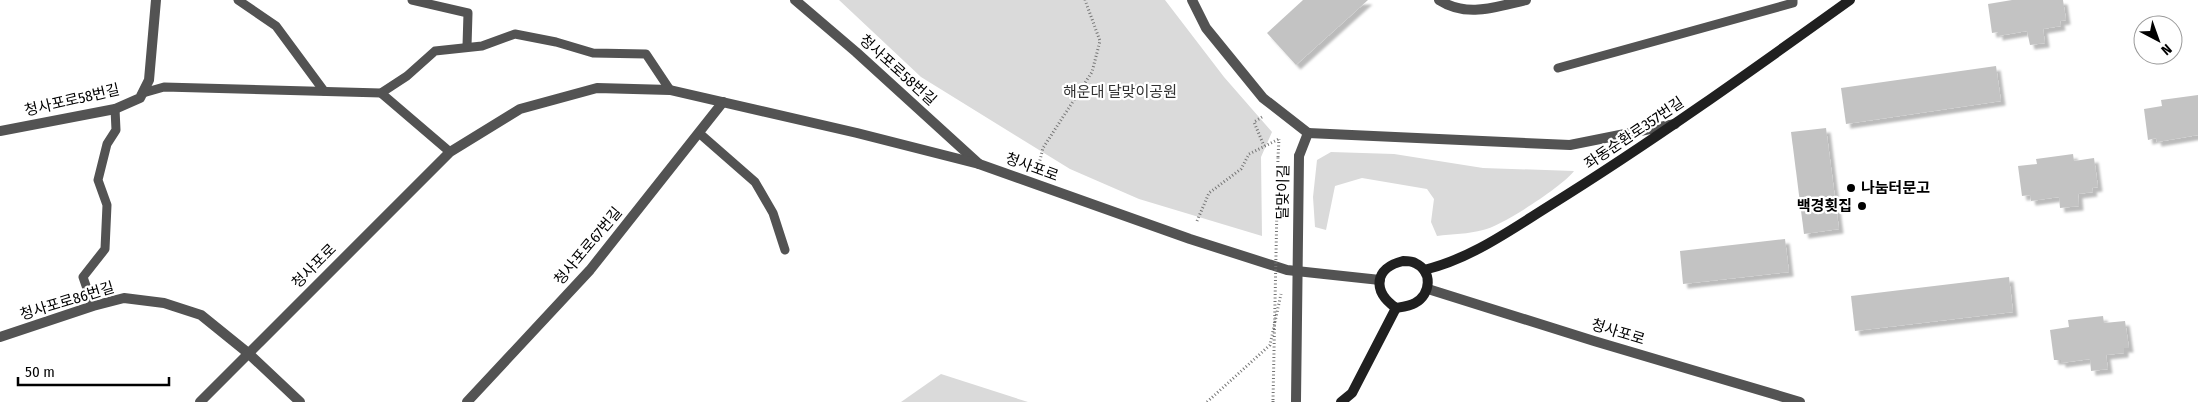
<svg xmlns="http://www.w3.org/2000/svg" width="2198" height="402" viewBox="0 0 2198 402" font-family="'Fira Sans Condensed','Noto Sans KR',sans-serif">
	<defs>
		<filter id="shadow"><feDropShadow dx="4.5" dy="4.5" stdDeviation="1" flood-color="#0004"/></filter>
	</defs>
	<rect width="100%" height="100%" fill="#fff"/>
	<g fill="#dadada">
		<path d="M839,0h326l59,77 48,55 -11,25 1,79 -123,-37 -69,-30 -149,-92z"/>
		<path d="M1331,152l63,2 89,14 91,3c-11,15 -72,55 -91,59 -14,4 -31,4 -46,6l-6,-14 3,-23 -7,-10 -65,-11 -27,8 -9,44 -11,-3 -2,-30 4,-37z"/>
		<path d="M941,374l87,28h-127z"/>
	</g>
	<g fill="#c3c3c3" filter="url(#shadow)">
		<path d="M1303,0h65l-72,65 -29,-32z"/>
		<path d="M2012,0h51l3,20 -6,1 1,5 -18,3 2,14 -15,2 -3,-14 -29,5v-4l-6,1 -4,-29z"/>
		<path d="M1996,66l5,35 -155,23 -5,-36z"/>
		<path d="M2198,95v40l-41,7 -1,-4 -8,2 -4,-31 18,-3 -1,-6z"/>
		<path d="M1826,128l13,101 -35,5 -13,-102z"/>
		<path d="M2073,154l1,7 20,-3 4,29 -6,1 1,4 -15,2 1,12 -19,2 -1,-11 -28,4 -1,-6 -8,1 -4,-30 19,-2 -1,-5z"/>
		<path d="M1785,239l4,33 -106,12 -3,-33z"/>
		<path d="M2009,277l4,35 -158,19 -4,-35z"/>
		<path d="M2103,316l1,7 21,-2 4,27h-5v5l-18,2 2,14 -17,2 -1,-12 -29,4v-3h-7l-4,-30 19,-3 -1,-7z"/>
	</g>
	<g fill="none" stroke-linecap="round" stroke-linejoin="round">
		<g stroke="#757575" stroke-width="3" stroke-dasharray="1 2.5" stroke-linecap="butt">
			<path d="M1262,117l-8,5 10,24"/>
			<path d="M1278,157l1,-18"/>
			<path d="M1039,164l4,-16 49,-76 8,-31 -15,-41"/>
			<path d="M1197,221l12,-28 32,-24 8,-15 30,-15"/>
			<path d="M1207,402l63,-57 11,-51"/>
			<path d="M1273,402v-2"/>
		</g>
		<g stroke="#535353" stroke-width="9">
			<path d="M238,0l38,26 48,65"/>
			<path d="M412,0l56,13 -1,33"/>
			<path d="M1558,68l235,-65v-3"/>
			<path d="M143,93l21,-6 217,6 26,-17 28,-25 47,-5 33,-12 41,8 37,11 53,1 24,36"/>
			<path d="M381,93l69,59"/>
			<path d="M699,133l56,49 18,31 12,37"/>
			<path d="M93,306l-10,-29 22,-28 2,-44 -9,-25 9,-36 9,-14 -1,-21"/>
		</g>
		<g stroke="#535353" stroke-width="10">
			<path d="M795,0l61,52 123,112"/>
			<path d="M0,131l115,-22 25,-11 9,-18 7,-80"/>
			<path d="M0,337l93,-31 31,-8 40,5 37,12 47,38 52,49"/>
			<path d="M467,402l123,-132 133,-168"/>
		</g>
		<g stroke="#535353" stroke-width="10">
			<path d="M1192,0l14,28 57,70 45,35"/>
			<path d="M1439,0c28,18 56,7 87,0"/>
			<path d="M1308,133l262,12 105,-21"/>
			<path d="M1299,156l9,-23"/>
			<path d="M1428,289l166,52 206,61"/>
			<path d="M200,402l250,-250 70,-43 77,-21 73,2 187,43 122,31 211,75 97,31 93,10"/>
		</g>
		<g stroke="#202020" stroke-width="10">
			<path d="M1403,261c4,0 9,0 12,2 18,8 16,31 0,40 -5,3 -13,4 -19,5 -24,-17 -22,-40 7,-47z"/>
			<path d="M1424,270c46,-11 85,-39 125,-64 103,-64 202,-135 301,-206"/>
			<path d="M1341,402l11,-9 44,-85"/>
		</g>
		<path stroke="#757575" stroke-width="3" stroke-dasharray="1 2.5" stroke-linecap="butt" d="M1273,400l5,-243"/>
		<path stroke="#535353" stroke-width="10" d="M1296,401l3,-245"/>
	</g>
	<g fill="#000" stroke="#fff" stroke-width="2">
		<circle cx="1851" cy="188" r="5"/>
		<circle cx="1862" cy="206" r="5"/>
	</g>
	<g text-anchor="middle" stroke-width="4.5" stroke-linejoin="round" paint-order="stroke">
		<g font-size="15" fill="#000" stroke="#fff">
			<text transform="translate(898 70) rotate(42)" y="5">청사포로58번길</text>
			<text transform="translate(72 100) rotate(-13)" y="5">청사포로58번길</text>
			<text transform="translate(1634 133) rotate(-34)" y="5">좌동순환로357번길</text>
			<text transform="translate(1032 167) rotate(20)" y="5">청사포로</text>
			<text transform="translate(1283 192) rotate(-89)" y="5">달맞이길</text>
			<text transform="translate(588 246) rotate(-50)" y="5">청사포로67번길</text>
			<text transform="translate(314 266) rotate(-45)" y="5">청사포로</text>
			<text transform="translate(67 301) rotate(-17)" y="5">청사포로86번길</text>
			<text transform="translate(1618 332) rotate(17)" y="5">청사포로</text>
		</g>
		<g font-size="15" fill="#313131" stroke="#fff">
			<text x="1120" y="97">해운대 달맞이공원</text>
		</g>
		<g font-size="15" font-weight="bold" fill="#000" stroke="#fff" text-anchor="start">
			<text x="1861" y="193">나눔터문고</text>
			<text x="1852" y="211" text-anchor="end">백경횟집</text>
		</g>
	</g>
	<g transform="translate(2158 40) rotate(139)"><circle r="24" fill="#ffffff" stroke="#999999"/>
	<path d="M0-4L9 19L0 12L-9 19Z" fill="#000000"/>
	<text y="-8" font-size="14" font-weight="bold" text-anchor="middle" fill="#000000">N</text>
	</g>
	<path d="M18 377v8h151v-8" fill="none" stroke="#000000" stroke-width="2.5"/>
	<text x="25" y="377" font-size="15" fill="#000000" stroke="#ffffff" stroke-width="4" paint-order="stroke">50 m</text>
</svg>
